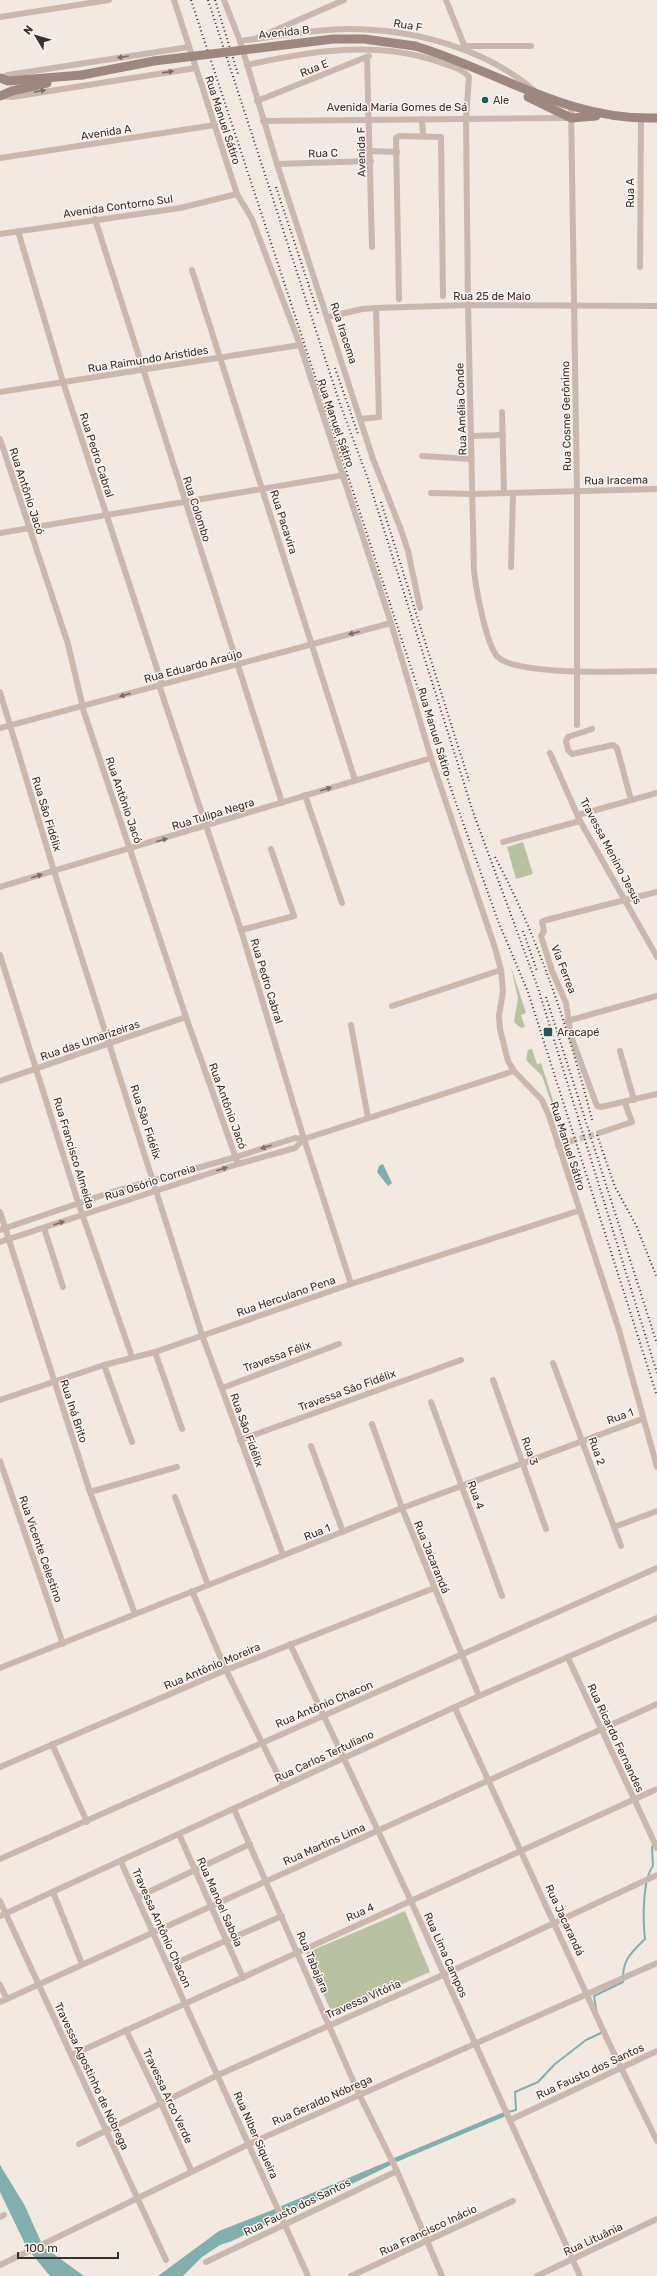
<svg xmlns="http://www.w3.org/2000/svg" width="657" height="2276" viewBox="0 0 657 2276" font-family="Rubik,sans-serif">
	<rect width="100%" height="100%" fill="#f2e9e2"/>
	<g fill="#b9c1a2">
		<path d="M523,842l10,32 -17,5 -9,-32z"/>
		<path d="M511,967l15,46 -5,2 4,12 -4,1 -7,-6 4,-24z"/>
		<path d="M532,1049l5,15 4,-1 24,74 -2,-1 -21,-60 -16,-16 2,-10z"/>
		<path d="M405,1911l25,61 -98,42 -26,-61z"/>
	</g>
	<g fill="#82aeac">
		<path d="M383,1164l9,19 -4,3 -11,-14 2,-6z"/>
		<path d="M504,2112l2,4 -107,45 -3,1 -2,-4z"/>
		<path d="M389,2161l2,4 -89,43 -18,6 -3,-8z"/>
		<path d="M0,2165l25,41 16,36 -14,6 -27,-56z"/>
		<path d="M275,2209l4,9 -47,23 -12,4 -18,12 -19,19h-25l61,-45z"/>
		<path d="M44,2247l40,29h-34l-19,-23z"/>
	</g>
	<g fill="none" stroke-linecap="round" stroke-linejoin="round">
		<g stroke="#82aeac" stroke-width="2">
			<path d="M596,2009l-2,-13 29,-14c-1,-22 7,-28 22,-43 -2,-17 -3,-59 8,-73l-1,-19 2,-2"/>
			<path d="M508,2112l8,-2 -1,-18 23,-10 17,-18 31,-24 17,-8"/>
		</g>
		<path stroke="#cdc4be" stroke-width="6" stroke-dasharray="6 3" stroke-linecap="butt" d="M571,1141l28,-8"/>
		<g stroke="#cab8ae" stroke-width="6">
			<path d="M174,0l63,194 15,25 48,126 91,278 40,135 64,190 6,22 2,21 -4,25 1,13 8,32 6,10 28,29 7,16 70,214 38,137"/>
			<path d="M224,0l16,41 37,123 96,295 27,68 8,24 12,57"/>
			<path d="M446,0l20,50"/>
			<path d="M0,17l109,-17"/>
			<path d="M255,39c31,-4 62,-10 93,-10 65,0 137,19 187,62"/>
			<path d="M240,41l15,-2 89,-39"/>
			<path d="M465,46h66"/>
			<path d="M367,57l5,190"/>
			<path d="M247,65c63,-14 129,-25 192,-3 10,4 23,6 30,15l-3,42 2,186 6,266c2,17 12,73 23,85 18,21 131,15 160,15"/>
			<path d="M0,78l8,-3 181,-28"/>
			<path d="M3,96l9,1 184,-29"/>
			<path d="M257,101l112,-45"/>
			<path d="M571,107l6,384v234"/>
			<path d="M422,119l1,16"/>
			<path d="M263,121l305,-3"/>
			<path d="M371,151l26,1"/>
			<path d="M0,158l215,-33"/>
			<path d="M277,164l94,-3"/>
			<path d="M95,219l187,584"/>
			<path d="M18,231l45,151 99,302"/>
			<path d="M0,234l180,-26 57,-14"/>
			<path d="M640,267l1,-148"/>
			<path d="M192,270l163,510"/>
			<path d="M399,299l-3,-161 3,-2 42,1 2,159"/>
			<path d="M328,317l34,-8 14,-1 92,-3 189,1"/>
			<path d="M0,392l300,-47"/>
			<path d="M502,412l2,81"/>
			<path d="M360,419l19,-2 -3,-109"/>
			<path d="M472,436l31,-1"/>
			<path d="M0,439l68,205 16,68 102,305 52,147"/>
			<path d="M422,456l50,3"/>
			<path d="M431,493l42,1 184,-5"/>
			<path d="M0,533l344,-58"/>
			<path d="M511,567l2,-74"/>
			<path d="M159,685l82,245 63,209 47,145"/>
			<path d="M0,692l54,179 148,464 81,220"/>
			<path d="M0,728l391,-105"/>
			<path d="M592,729l-24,8 -2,4 2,9 4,4 41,-9 4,3 14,52"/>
			<path d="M550,753l30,68 77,136"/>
			<path d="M305,795l37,108"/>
			<path d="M578,815l79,-22"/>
			<path d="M503,842l77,-21"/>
			<path d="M0,887l431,-129"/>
			<path d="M657,892l-111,28 -4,2 2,9 -3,5 11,35 14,32 5,33 26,70 4,1 56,-13"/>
			<path d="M241,930l53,-14 -23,-67"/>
			<path d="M0,955l79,250 53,152"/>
			<path d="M392,1006l109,-36"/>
			<path d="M567,1021l90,-25"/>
			<path d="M351,1025l17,93"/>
			<path d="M620,1051l14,49"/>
			<path d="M0,1081l186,-64"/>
			<path d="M599,1133l33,-11 -7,-19"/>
			<path d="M558,1146l13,-5"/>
			<path d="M0,1212l90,280 45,122"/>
			<path d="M44,1228l19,59"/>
			<path d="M0,1230l109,-37 127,-36 59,-19 9,1"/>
			<path d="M0,1242l238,-78 57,-16 9,-9 210,-68"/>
			<path d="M155,1352l27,77"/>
			<path d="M553,1363l68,183"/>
			<path d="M104,1365l28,77"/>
			<path d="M493,1380l53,149"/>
			<path d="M222,1388l117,-44"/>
			<path d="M0,1400l104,-35 51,-13 196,-68 227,-73"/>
			<path d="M431,1402l71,194"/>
			<path d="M372,1424l30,84 77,188"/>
			<path d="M240,1440l221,-80"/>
			<path d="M311,1446l32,86"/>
			<path d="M0,1461l63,183"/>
			<path d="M90,1492l87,-25"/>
			<path d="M175,1497l33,88"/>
			<path d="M614,1527l43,-16"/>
			<path d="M192,1591l34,79 57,115"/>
			<path d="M290,1644l121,257 169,375"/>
			<path d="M568,1658l89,190"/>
			<path d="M0,1668l402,-160 240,-89"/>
			<path d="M455,1708l154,335 48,98"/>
			<path d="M52,1744l35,78"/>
			<path d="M0,1767l226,-97 208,-82"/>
			<path d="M234,1809l125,285 38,77 45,105"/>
			<path d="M179,1834l64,144"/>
			<path d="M0,1859l657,-291"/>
			<path d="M121,1862l187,414"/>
			<path d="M53,1892l29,72"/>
			<path d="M138,1897l112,-53"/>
			<path d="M0,1901l166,359"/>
			<path d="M0,1916l479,-220 178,-78"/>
			<path d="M169,1966l113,-50"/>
			<path d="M0,1985l7,14"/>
			<path d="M0,2002l657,-298"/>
			<path d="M126,2030l35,73 30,67"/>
			<path d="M72,2055l585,-266"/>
			<path d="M510,2120l147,-69"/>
			<path d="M79,2144l139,-69 225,-100 214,-100"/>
			<path d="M0,2217l4,-2"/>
			<path d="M206,2262l191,-91"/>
			<path d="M0,2265l249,-121 408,-181"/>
			<path d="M351,2276l162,-75"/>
			<path d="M537,2276l120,-57"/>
		</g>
		<g stroke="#9e877f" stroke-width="9">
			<path d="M415,46c83,25 152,75 242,72"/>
			<path d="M0,78l8,3 74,-6"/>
			<path d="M0,96l12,-5 35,-8"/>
			<path d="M528,97l43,21 25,-2"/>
		</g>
		<g stroke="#392f2c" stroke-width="2" stroke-dasharray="1 3" stroke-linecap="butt">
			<path d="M191,0l260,789 47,132 30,71 129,404"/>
			<path d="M208,0l132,404 28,75 105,333 65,176 119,385"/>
			<path d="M215,0l23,74"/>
			<path d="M276,187l43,129"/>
			<path d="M335,368l23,66"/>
			<path d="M381,502l88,279"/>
			<path d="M495,857c44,82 74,173 97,263"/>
			<path d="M523,931l14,40"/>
			<path d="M546,997l111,347"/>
			<path d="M597,1135l18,52 21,38 21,53"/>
		</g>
		<path stroke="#9e877f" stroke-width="9" d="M82,75l72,-14 179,-22h31l51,7"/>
	</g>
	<defs><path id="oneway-solid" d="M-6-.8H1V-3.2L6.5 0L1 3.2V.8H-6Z"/></defs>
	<g fill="#7a6d66">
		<use href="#oneway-solid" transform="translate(123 57) rotate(171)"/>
		<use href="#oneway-solid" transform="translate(168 72) rotate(-8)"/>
		<use href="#oneway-solid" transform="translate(40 91) rotate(-11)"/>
		<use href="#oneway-solid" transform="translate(354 633) rotate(165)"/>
		<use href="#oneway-solid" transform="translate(125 695) rotate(164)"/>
		<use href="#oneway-solid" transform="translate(326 789) rotate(-16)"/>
		<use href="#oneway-solid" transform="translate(162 840) rotate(-16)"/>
		<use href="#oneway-solid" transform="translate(37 876) rotate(-17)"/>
		<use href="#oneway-solid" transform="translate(266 1147) rotate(162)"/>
		<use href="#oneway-solid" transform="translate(222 1169) rotate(-18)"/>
		<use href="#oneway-solid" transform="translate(59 1223) rotate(-19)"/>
	</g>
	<g fill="#235958" stroke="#faf3ee" stroke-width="1.5">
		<circle cx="485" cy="100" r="4"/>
		<rect x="543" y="1027" width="10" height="10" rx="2"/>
	</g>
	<g text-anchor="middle" stroke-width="3" stroke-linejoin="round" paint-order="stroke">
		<g font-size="11" fill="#392f2c" stroke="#faf3ee">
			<text transform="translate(408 25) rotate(10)" y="4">Rua F</text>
			<text transform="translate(284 32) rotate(-6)" y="4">Avenida B</text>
			<text transform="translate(314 68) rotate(-22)" y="4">Rua E</text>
			<text x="397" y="111">Avenida Maria Gomes de Sá</text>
			<text transform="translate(223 120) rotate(72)" y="4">Rua Manuel Sátiro</text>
			<text transform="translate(106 132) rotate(-9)" y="4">Avenida A</text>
			<text transform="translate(361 152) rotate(-91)" y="4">Avenida F</text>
			<text transform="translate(323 153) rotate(-2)" y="4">Rua C</text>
			<text transform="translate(630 193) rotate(-90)" y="4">Rua A</text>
			<text transform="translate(118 206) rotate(-8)" y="4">Avenida Contorno Sul</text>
			<text x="492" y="300">Rua 25 de Maio</text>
			<text transform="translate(344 333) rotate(72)" y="4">Rua Iracema</text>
			<text transform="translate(148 359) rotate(-9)" y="4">Rua Raimundo Aristides</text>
			<text transform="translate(461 409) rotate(-92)" y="4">Rua Amélia Conde</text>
			<text transform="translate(566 416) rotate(-91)" y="4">Rua Cosme Gerônimo</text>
			<text transform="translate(336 423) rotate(71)" y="4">Rua Manuel Sátiro</text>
			<text transform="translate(97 455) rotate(72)" y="4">Rua Pedro Cabral</text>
			<text transform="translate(616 480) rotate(-1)" y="4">Rua Iracema</text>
			<text transform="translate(27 491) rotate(72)" y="4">Rua Antônio Jacó</text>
			<text transform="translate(197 509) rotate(72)" y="4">Rua Colombo</text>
			<text transform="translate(284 522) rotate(72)" y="4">Rua Pacavira</text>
			<text transform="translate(193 666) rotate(-15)" y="4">Rua Eduardo Araújo</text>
			<text transform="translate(435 732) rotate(73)" y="4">Rua Manuel Sátiro</text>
			<text transform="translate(124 800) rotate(71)" y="4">Rua Antônio Jacó</text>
			<text transform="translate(47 814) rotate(73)" y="4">Rua São Fidélix</text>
			<text transform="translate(213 814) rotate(-17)" y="4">Rua Tulipa Negra</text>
			<text transform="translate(611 851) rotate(62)" y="4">Travessa Menino Jesus</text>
			<text transform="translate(564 969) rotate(69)" y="4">Via Ferrea</text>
			<text transform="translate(267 981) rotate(73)" y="4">Rua Pedro Cabral</text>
			<text transform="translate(90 1040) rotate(-19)" y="4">Rua das Umarizeiras</text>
			<text transform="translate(228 1106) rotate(70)" y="4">Rua Antônio Jacó</text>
			<text transform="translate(146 1122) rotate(72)" y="4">Rua São Fidélix</text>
			<text transform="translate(568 1146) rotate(72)" y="4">Rua Manuel Sátiro</text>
			<text transform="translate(74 1153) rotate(73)" y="4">Rua Francisco Almeida</text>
			<text transform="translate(150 1182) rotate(-18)" y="4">Rua Osório Correia</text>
			<text transform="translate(286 1296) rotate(-19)" y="4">Rua Herculano Pena</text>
			<text transform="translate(277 1356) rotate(-20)" y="4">Travessa Félix</text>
			<text transform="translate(347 1390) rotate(-20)" y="4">Travessa São Fidélix</text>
			<text transform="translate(74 1411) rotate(72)" y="4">Rua Iná Brito</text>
			<text transform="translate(620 1416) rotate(-20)" y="4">Rua 1</text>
			<text transform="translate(247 1430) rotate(70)" y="4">Rua São Fidélix</text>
			<text transform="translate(530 1451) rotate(70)" y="4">Rua 3</text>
			<text transform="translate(597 1451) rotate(70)" y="4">Rua 2</text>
			<text transform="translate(476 1495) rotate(70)" y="4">Rua 4</text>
			<text transform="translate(317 1532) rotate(-21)" y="4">Rua 1</text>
			<text transform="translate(41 1549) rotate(71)" y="4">Rua Vicente Celestino</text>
			<text transform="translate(432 1557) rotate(68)" y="4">Rua Jacarandá</text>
			<text transform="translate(212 1666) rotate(-23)" y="4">Rua Antônio Moreira</text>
			<text transform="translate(324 1704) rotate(-23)" y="4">Rua Antônio Chacon</text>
			<text transform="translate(616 1738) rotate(65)" y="4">Rua Ricardo Fernandes</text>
			<text transform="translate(324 1756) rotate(-25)" y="4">Rua Carlos Tertuliano</text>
			<text transform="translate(324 1844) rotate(-24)" y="4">Rua Martins Lima</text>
			<text transform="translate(220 1902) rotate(66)" y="4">Rua Manoel Saboia</text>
			<text transform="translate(360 1912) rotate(-24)" y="4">Rua 4</text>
			<text transform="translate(565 1920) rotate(65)" y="4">Rua Jacarandá</text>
			<text transform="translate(162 1928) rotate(66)" y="4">Travessa Antônio Chacon</text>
			<text transform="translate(446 1955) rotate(66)" y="4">Rua Lima Campos</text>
			<text transform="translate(313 1962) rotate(67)" y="4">Rua Tabajara</text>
			<text transform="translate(363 1999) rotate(-24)" y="4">Travessa Vitória</text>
			<text transform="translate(590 2071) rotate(-25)" y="4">Rua Fausto dos Santos</text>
			<text transform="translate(92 2076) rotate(65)" y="4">Travessa Agostinho de Nóbrega</text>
			<text transform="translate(168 2096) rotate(65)" y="4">Travessa Arco Verde</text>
			<text transform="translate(322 2100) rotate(-24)" y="4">Rua Geraldo Nóbrega</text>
			<text transform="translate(256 2135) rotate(66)" y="4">Rua Niber Siqueira</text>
			<text transform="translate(297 2207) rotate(-26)" y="4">Rua Fausto dos Santos</text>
			<text transform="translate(428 2230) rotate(-25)" y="4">Rua Francisco Inácio</text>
			<text transform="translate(593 2239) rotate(-25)" y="4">Rua Lituânia</text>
		</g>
		<g font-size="11" fill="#392f2c" stroke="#faf3ee" text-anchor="start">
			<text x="493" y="104">Ale</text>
			<text x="557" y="1036">Aracapé</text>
		</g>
	</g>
	<g transform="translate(36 36) rotate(308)" stroke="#faf3ee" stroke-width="3" paint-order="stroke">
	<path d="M0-3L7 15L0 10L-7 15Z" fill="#392f2c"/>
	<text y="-6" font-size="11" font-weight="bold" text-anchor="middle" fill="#392f2c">N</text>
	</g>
	<path d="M18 2252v6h100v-6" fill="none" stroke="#392f2c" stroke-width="2"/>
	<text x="24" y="2252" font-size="12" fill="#392f2c" stroke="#faf3ee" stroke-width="3" paint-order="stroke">100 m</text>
</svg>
